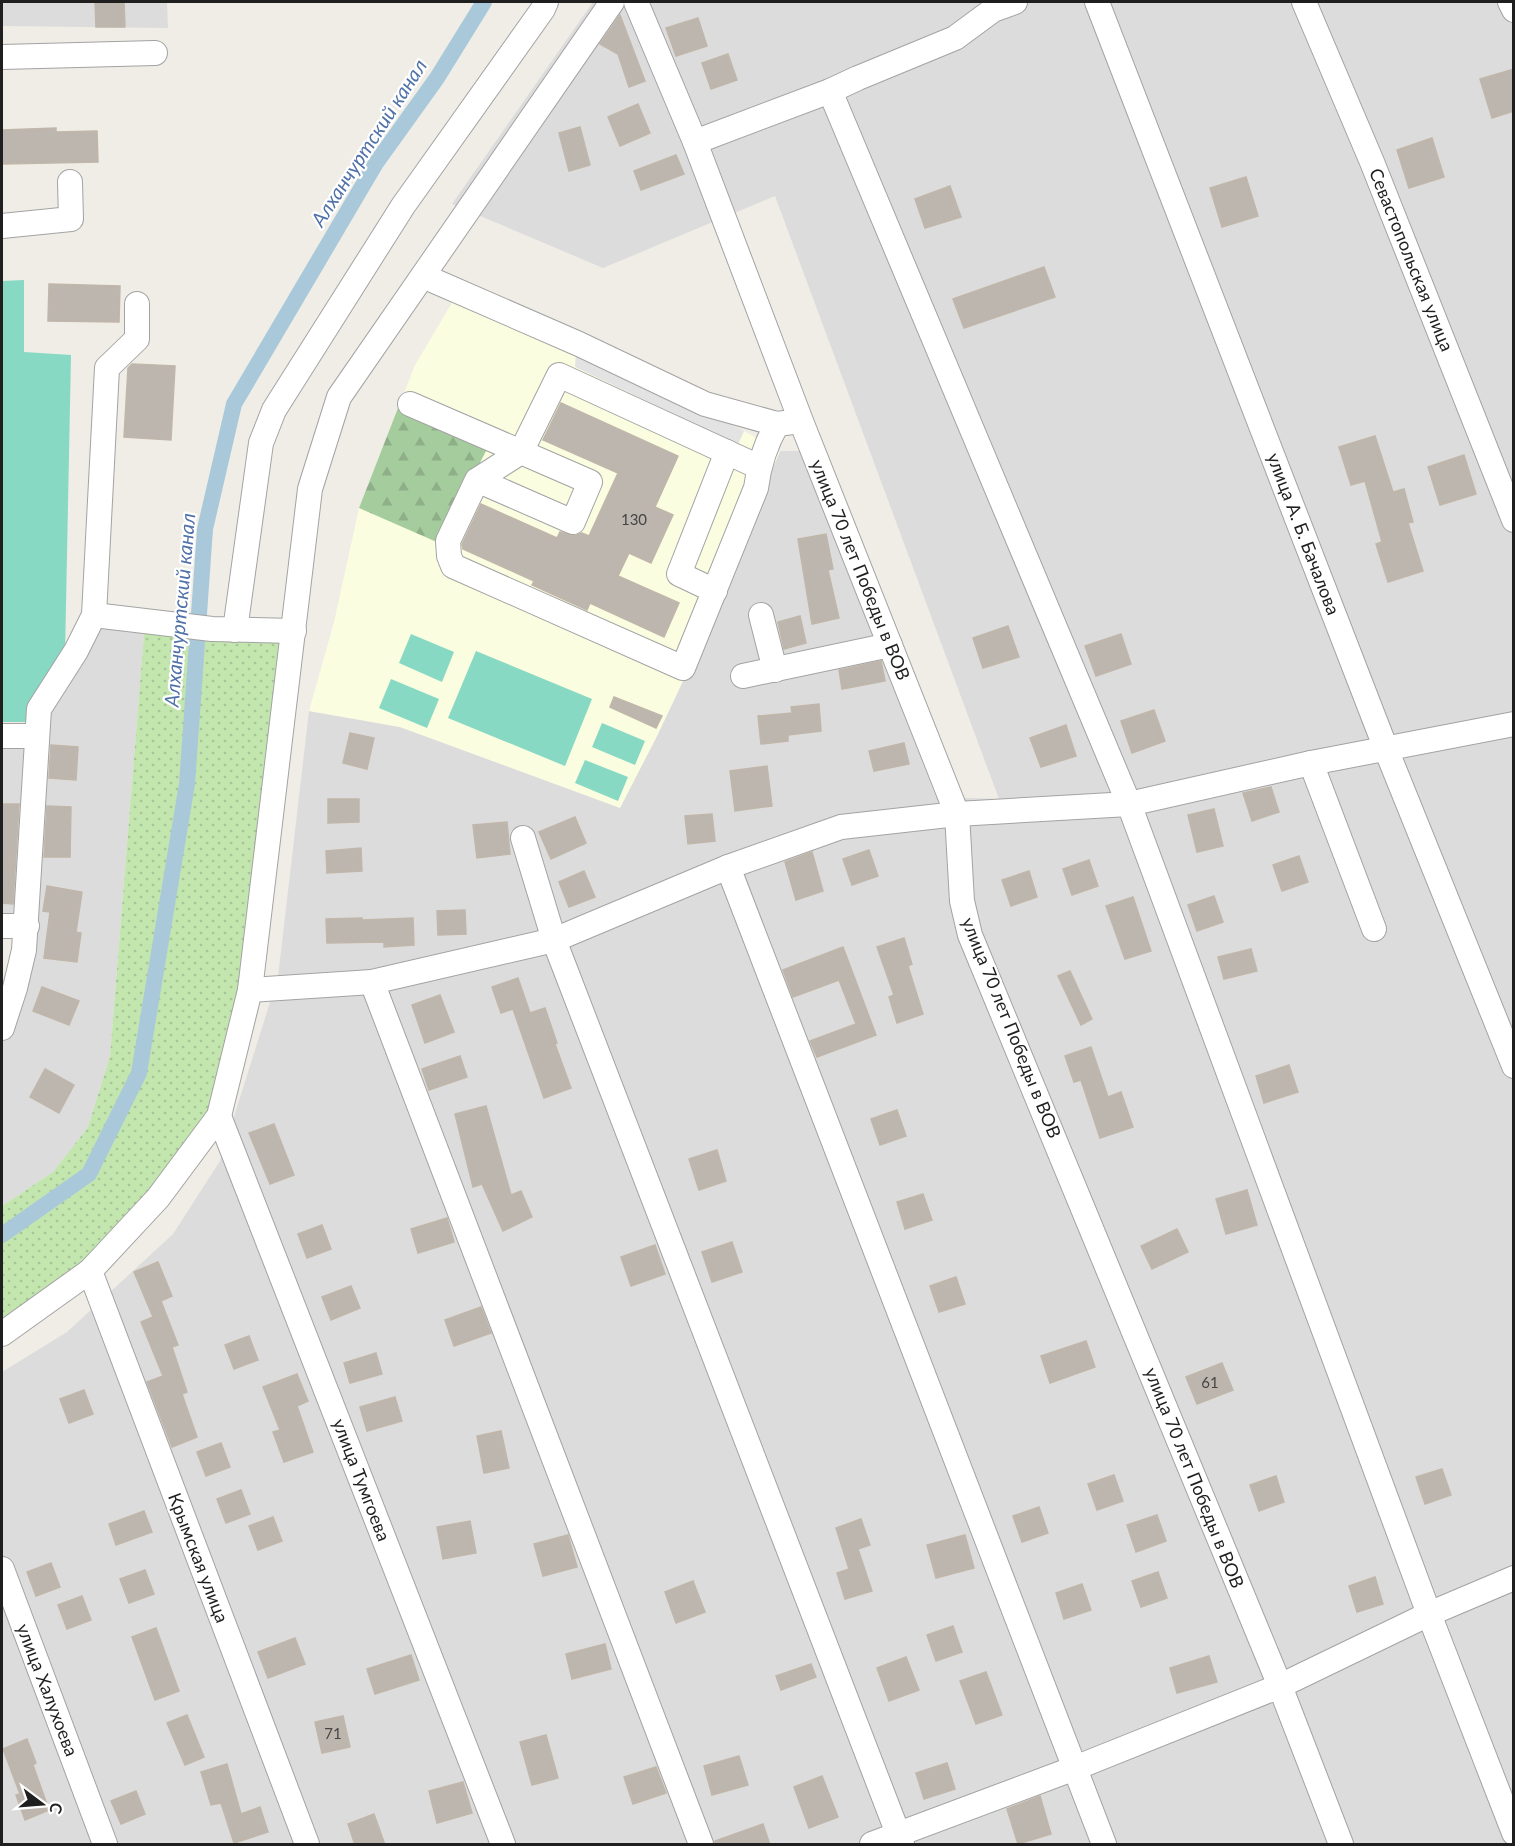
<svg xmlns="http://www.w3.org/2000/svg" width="1515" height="1846" viewBox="0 0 1515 1846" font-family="Lato,sans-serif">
	<defs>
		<pattern id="grass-dots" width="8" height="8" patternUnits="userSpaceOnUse" patternTransform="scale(1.5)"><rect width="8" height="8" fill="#c3e6af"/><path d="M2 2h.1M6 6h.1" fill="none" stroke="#a7c596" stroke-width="1.8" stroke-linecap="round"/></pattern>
		<pattern id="forest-firs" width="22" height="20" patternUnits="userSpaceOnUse" patternTransform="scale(1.5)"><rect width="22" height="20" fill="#a5cc9d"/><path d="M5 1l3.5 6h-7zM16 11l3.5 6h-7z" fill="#8eaf87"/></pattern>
	</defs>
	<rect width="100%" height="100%" fill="#efede6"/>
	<g fill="#dddcdc">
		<path d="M2,2h165l1,26 -166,-2z"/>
		<path d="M593,2h920v1842h-1511v-472l65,-40 106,-98 47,-73 58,-184 31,-266 91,16 220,80 37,-71 26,-55 97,-230h20l136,346 63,2 -224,-603 -172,72 -151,-64z"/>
		<path d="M94,615l51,6 -35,435 -22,71 -35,45 -51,34v-178l25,-102h-25v-190h34z"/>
	</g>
	<path fill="#fafde0" d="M453,301l123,51 162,91 6,-12 36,20 -97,230 -26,55 -37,72 -220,-81 -91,-16 25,-89 25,-114 56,-143z"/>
	<path fill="url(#grass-dots)" d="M145,621l149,10 -75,485 -61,82 -156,136v-128l51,-34 35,-45 22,-71z"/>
	<path fill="url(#forest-firs)" d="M398,408l89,41 -48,94 -80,-35z"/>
	<g fill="#88d9c4">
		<path d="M24,280v72l47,3 -6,300 -36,67h-27v-441z"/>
		<path d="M411,634l43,18 -12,30 -43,-19z"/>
		<path d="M476,651l116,48 -27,67 -117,-48z"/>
		<path d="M391,679l48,20 -12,29 -48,-20z"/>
		<path d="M602,723l43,18 -10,24 -43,-18z"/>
		<path d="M585,760l43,17 -10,24 -43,-18z"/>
	</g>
	<path fill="#e3e3e3" d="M576,352l168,79 -6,13 -163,-77z"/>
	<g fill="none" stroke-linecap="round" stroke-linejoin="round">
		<path stroke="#a9c9da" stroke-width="16" d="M2,1235l87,-61 50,-101 48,-289 18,-255 29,-125 142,-241 61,-85 47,-76"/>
	</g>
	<g fill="#bcb6af" stroke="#c0b6a9" stroke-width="1.5">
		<path d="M95,2h29l1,25h-29z"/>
		<path d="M620,15l25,66 -16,6 -11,-33 -18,-10z"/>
		<path d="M698,18l9,28 -31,10 -10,-28z"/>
		<path d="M728,54l9,26 -26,9 -9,-26z"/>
		<path d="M1514,69v42l-22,7 -12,-39z"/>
		<path d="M638,104l12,29 -30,13 -12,-29z"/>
		<path d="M580,127l10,38 -21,6 -10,-38z"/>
		<path d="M56,128v4l41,-1 1,31 -96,2v-34z"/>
		<path d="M1432,138l12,39 -35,11 -12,-38z"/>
		<path d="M676,155l8,19 -43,16 -7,-19z"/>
		<path d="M1246,177l12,39 -36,11 -12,-39z"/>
		<path d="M950,186l11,31 -36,11 -10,-29z"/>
		<path d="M1044,267l11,30 -91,31 -11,-29z"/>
		<path d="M49,284l71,2 -1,36 -71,-1z"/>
		<path d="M132,364l43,2 -4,74 -47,-3 4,-69z"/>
		<path d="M561,403l117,53 -23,51 18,8 -22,48 -22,-10 -11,23 61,27 -15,34 -74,-34 -3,7 -55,-25 2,-4 -71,-32 -1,-5 19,-40 76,34 3,-6 14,4 8,-3 7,3 29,-63 -75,-33z"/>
		<path d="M1375,436l18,56 11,-3 9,33 -5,1 15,48 -35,11 -12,-38 6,-2 -17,-61 -14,4 -12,-38z"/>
		<path d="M1464,455l12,39 -36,11 -12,-38z"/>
		<path d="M826,534l7,35 -5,1 11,48 -27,6 -14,-85z"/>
		<path d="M800,616l6,27 -22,6 -6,-27z"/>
		<path d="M1008,626l11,31 -36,11 -10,-30z"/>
		<path d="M1121,634l10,30 -35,12 -11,-30z"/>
		<path d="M881,661l4,20 -43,8 -3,-19z"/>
		<path d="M614,697l48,19 -6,12 -46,-21z"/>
		<path d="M819,704l2,27 -33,4v6l-27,3 -3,-28 34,-3 -1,-6z"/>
		<path d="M1154,710l11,31 -33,12 -11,-32z"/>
		<path d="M1066,725l10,31 -35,11 -11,-29z"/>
		<path d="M350,733l24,5 -7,31 -24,-6z"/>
		<path d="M904,743l5,21 -35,7 -5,-20z"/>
		<path d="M51,745l27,2 -2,33 -27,-2z"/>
		<path d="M767,766l5,40 -37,5 -5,-40z"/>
		<path d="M1271,787l8,25 -27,9 -9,-28z"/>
		<path d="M328,799h31v23l-31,1z"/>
		<path d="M2,804h17l-6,100 -11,-1z"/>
		<path d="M47,806l24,1 -1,50h-26z"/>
		<path d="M1214,809l9,37 -26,6 -9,-37z"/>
		<path d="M712,814l3,27 -27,3 -3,-28z"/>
		<path d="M575,817l11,26 -35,16 -12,-27z"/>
		<path d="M507,822l3,32 -33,4 -4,-33z"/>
		<path d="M361,848l1,23 -35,2 -1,-22z"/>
		<path d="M869,850l9,26 -26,9 -9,-26z"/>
		<path d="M812,852l11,39 -27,9 -11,-38z"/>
		<path d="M1299,856l9,26 -26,9 -9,-26z"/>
		<path d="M1089,860l9,26 -26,9 -9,-26z"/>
		<path d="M584,871l11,26 -26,10 -10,-25z"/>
		<path d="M1029,871l8,26 -26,9 -9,-26z"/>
		<path d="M47,886l35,6 -6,40 5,1 -4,29 -33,-4 6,-46 -7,-1z"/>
		<path d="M1214,896l9,26 -26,9 -9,-26z"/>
		<path d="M1133,897l18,54 -26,8 -19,-53z"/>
		<path d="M465,910l1,24 -28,1 -1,-24z"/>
		<path d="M362,918v2l51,-2 1,27 -30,2v-5l-57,1 -1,-24z"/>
		<path d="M904,938l8,26 -4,2 15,48 -26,9 -8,-26 5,-2 -17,-48z"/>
		<path d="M843,947l33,88 -59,22 -7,-16 46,-17 -17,-44 -46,17 -10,-27z"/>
		<path d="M1251,949l6,22 -33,8 -6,-22z"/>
		<path d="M1070,971l22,48 -11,6 -23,-49z"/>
		<path d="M518,978l12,35 15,-5 12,35 -2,1 16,44 -27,10 -31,-89 -12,4 -9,-26z"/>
		<path d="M42,987l37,14 -10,24 -36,-14z"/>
		<path d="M440,995l14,37 -29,11 -13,-38z"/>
		<path d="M1091,1047l17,50 13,-5 12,35 -33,11 -19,-58 -7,2 -9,-26z"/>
		<path d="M460,1056l7,21 -38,13 -7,-21z"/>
		<path d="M1289,1065l9,27 -34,11 -8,-27z"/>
		<path d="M45,1069l29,16 -15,28 -29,-16z"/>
		<path d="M486,1106l25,89 10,-4 11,26 -29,14 -21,-47 -9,3 -18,-73z"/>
		<path d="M897,1110l9,26 -26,9 -9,-26z"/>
		<path d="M274,1124l20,51 -24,9 -21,-51z"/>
		<path d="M717,1150l9,31 -27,9 -10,-31z"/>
		<path d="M1247,1190l10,35 -31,9 -10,-35z"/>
		<path d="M923,1194l9,26 -27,9 -8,-27z"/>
		<path d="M447,1218l7,24 -36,11 -7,-24z"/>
		<path d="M322,1225l9,24 -24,9 -9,-24z"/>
		<path d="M1177,1229l11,23 -36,17 -11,-23z"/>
		<path d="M732,1242l10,30 -30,10 -10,-30z"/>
		<path d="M655,1245l10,29 -34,12 -10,-29z"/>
		<path d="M158,1262l14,34 -11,5 17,44 -6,2 15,45 -5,2 15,43 -25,10 -25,-65 16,-6 -22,-54 12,-5 -19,-45z"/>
		<path d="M956,1277l9,27 -26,8 -9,-26z"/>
		<path d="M351,1286l9,22 -29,12 -9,-23z"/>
		<path d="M481,1307l10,26 -37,13 -9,-26z"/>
		<path d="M249,1336l9,24 -24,9 -9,-24z"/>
		<path d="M1086,1341l9,26 -45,16 -9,-27z"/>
		<path d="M376,1353l6,21 -32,9 -6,-20z"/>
		<path d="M1222,1363l11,27 -36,14 -11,-27z"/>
		<path d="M297,1374l11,27 -11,5 16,46 -29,10 -11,-30 7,-2 -17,-43z"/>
		<path d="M84,1390l9,24 -24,9 -9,-24z"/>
		<path d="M395,1397l7,24 -35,10 -7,-24z"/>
		<path d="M501,1431l8,37 -25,5 -7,-37z"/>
		<path d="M221,1443l9,24 -24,9 -9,-24z"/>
		<path d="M1442,1469l9,26 -26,9 -9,-27z"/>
		<path d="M1114,1475l9,26 -26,9 -9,-26z"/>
		<path d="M1276,1476l8,26 -25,9 -9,-26z"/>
		<path d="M241,1490l9,24 -24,9 -9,-24z"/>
		<path d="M1039,1507l9,26 -26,9 -9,-26z"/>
		<path d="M144,1511l8,21 -36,13 -7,-21z"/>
		<path d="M1157,1515l9,26 -30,11 -9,-27z"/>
		<path d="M273,1517l9,24 -24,9 -9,-24z"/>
		<path d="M861,1519l9,26 -12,4 14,42 -27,8 -8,-26 12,-4 -13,-41z"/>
		<path d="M470,1521l6,32 -33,6 -6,-32z"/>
		<path d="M568,1535l9,32 -34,9 -9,-32z"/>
		<path d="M965,1535l9,33 -38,10 -9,-33z"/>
		<path d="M51,1563l9,24 -24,9 -9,-24z"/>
		<path d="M145,1570l9,24 -25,9 -9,-24z"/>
		<path d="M1158,1572l9,26 -26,9 -9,-26z"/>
		<path d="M1375,1577l8,27 -26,8 -8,-26z"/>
		<path d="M693,1581l12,31 -29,11 -11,-31z"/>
		<path d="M1082,1584l9,26 -27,9 -8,-26z"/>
		<path d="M82,1596l9,24 -24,9 -9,-24z"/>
		<path d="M953,1626l9,26 -26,9 -9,-26z"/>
		<path d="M156,1628l23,63 -24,9 -23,-63z"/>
		<path d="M295,1638l10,26 -37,14 -10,-26z"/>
		<path d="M605,1644l6,25 -39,10 -6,-25z"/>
		<path d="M411,1655l8,25 -44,14 -8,-25z"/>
		<path d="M1209,1656l8,26 -40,11 -7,-25z"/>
		<path d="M906,1657l13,33 -30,11 -12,-33z"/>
		<path d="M811,1664l5,13 -35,13 -5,-14z"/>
		<path d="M986,1672l16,43 -26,9 -16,-43z"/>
		<path d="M187,1715l17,42 -19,8 -18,-42z"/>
		<path d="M343,1716l7,31 -28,6 -7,-31z"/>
		<path d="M546,1735l12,43 -26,7 -12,-43z"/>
		<path d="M27,1739l9,24 -3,2 16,45 -24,10 -9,-25 4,-1 -17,-45z"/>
		<path d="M739,1756l9,29 -36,10 -8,-29z"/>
		<path d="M947,1763l8,26 -31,10 -8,-26z"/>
		<path d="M227,1764l14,50 19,-7 8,25 -34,11 -13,-40 -10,2 -10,-33z"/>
		<path d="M656,1767l10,26 -33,11 -9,-27z"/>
		<path d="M822,1776l16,41 -29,11 -15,-41z"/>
		<path d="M463,1782l9,31 -35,10 -8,-32z"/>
		<path d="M136,1791l9,23 -24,10 -10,-23z"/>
		<path d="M1040,1796l11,38 -33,10 -11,-35z"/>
		<path d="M374,1814l11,31h-30l-7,-21z"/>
		<path d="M763,1824l7,21h-55v-4z"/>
	</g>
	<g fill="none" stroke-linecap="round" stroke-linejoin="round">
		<g stroke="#a3a3a3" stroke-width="26">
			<g id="minor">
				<path d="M636,2l59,140 106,279 156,393 5,87 8,34 310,751 61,158"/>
				<path d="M1097,2l289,747 128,317"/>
				<path d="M1304,2l68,160 142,358"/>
				<path d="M1510,2l4,8"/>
				<path d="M2,57l153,-4"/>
				<path d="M830,91l299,713 300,810 85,219"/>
				<path d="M695,142l135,-51 28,-13 97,-40 38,-28 22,-8"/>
				<path d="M2,226l69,-7 -1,-37"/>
				<path d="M423,276l156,68 126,60 72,20 16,-2"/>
				<path d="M410,404l111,48 38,-77 200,92"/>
				<path d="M477,480l44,-28 69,30 -17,40 -96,-42 -29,61 1,15 4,10 230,102 73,-180c3,-24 9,-43 21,-64"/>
				<path d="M715,591l-36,-17 48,-122"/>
				<path d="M94,615l118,14 82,2"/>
				<path d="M761,615l14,55"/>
				<path d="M235,630l26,-187 13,-33 129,-204 140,-197 3,-7"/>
				<path d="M743,676l147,-31"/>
				<path d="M2,736h35"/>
				<path d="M1311,763l63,166"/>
				<path d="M523,838l31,102 348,904"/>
				<path d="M728,867l376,977"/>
				<path d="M2,926h25"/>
				<path d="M372,982l329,862"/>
				<path d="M250,990l122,-8 182,-42 174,-73 113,-40 116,-13 172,-10 182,-41 203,-39"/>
				<path d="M2,1028l13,-40 9,-38 15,-241 37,-58 18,-36 13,-247 30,-29v-35"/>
				<path d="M219,1116l284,728"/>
				<path d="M90,1271l217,573"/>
				<path d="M2,1334l88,-63 68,-73 61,-82 31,-126 60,-501 29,-92 273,-395"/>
				<path d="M2,1569l103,275"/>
				<path d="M872,1844l203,-76 205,-82 149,-72 85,-36"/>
			</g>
		</g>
		<use href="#minor" stroke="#fff" stroke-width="24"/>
	</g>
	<g text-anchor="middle" stroke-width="4.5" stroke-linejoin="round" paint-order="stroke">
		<g font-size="15" fill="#464543">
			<text x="634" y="525">130</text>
			<text x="1210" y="1388">61</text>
			<text x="333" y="1739">71</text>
		</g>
		<g font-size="18" fill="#1f1f1f" stroke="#fff">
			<text transform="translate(1411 260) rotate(68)" y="6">Севастопольская улица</text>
			<text transform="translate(1303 534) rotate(69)" y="6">улица А. Б. Бачалова</text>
			<text transform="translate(860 570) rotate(68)" y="6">улица 70 лет Победы в ВОВ</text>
			<text transform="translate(1011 1028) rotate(68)" y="6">улица 70 лет Победы в ВОВ</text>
			<text transform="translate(1194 1478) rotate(68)" y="6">улица 70 лет Победы в ВОВ</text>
			<text transform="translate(361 1480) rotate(69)" y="6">улица Тумгоева</text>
			<text transform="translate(198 1558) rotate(69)" y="6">Крымская улица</text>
			<text transform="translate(47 1690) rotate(69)" y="6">улица Халухоева</text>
		</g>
		<g font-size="20" font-style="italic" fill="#5172a9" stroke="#fff">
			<text transform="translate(369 143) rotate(-57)" y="7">Алханчуртский канал</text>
			<text transform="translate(180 610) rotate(-85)" y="7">Алханчуртский канал</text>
		</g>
	</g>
	<rect width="1515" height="1846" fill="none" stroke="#1f1f1f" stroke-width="6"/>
	<g transform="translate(42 1804) rotate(106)" stroke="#ffffff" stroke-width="4.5" paint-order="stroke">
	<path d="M0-4.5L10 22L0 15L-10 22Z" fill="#1f1f1f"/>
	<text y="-9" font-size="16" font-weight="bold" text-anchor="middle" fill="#1f1f1f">С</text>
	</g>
</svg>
